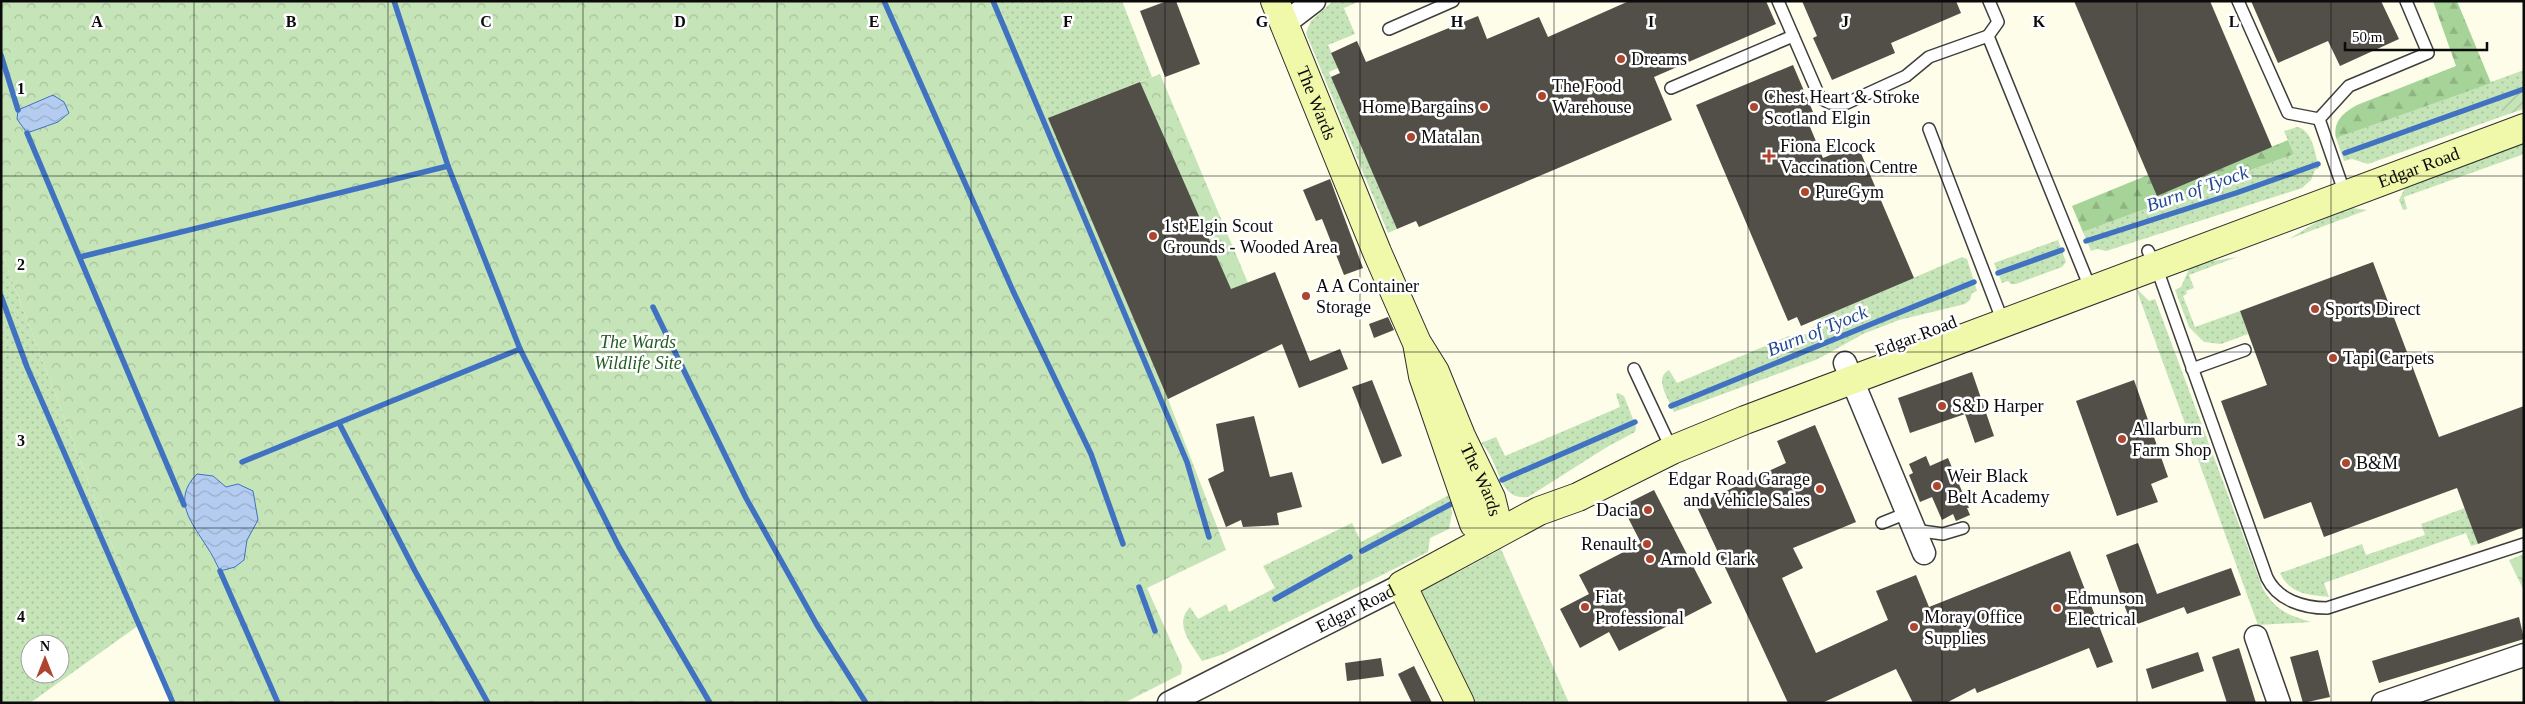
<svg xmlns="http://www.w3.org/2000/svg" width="2525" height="704" viewBox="0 0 2525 704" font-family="Georgia,serif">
	<defs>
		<pattern id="grass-dots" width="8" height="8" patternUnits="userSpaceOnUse" patternTransform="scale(1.25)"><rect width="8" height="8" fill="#c5e4b7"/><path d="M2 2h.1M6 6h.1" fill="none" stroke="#a8c29c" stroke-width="1.8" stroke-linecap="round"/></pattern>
		<pattern id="forest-firs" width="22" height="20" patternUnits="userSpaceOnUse" patternTransform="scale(1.25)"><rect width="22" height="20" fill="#a6d398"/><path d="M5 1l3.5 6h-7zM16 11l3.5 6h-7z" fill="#8eb482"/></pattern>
		<pattern id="park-crowns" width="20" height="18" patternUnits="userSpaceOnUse" patternTransform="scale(1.25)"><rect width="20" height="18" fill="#c5e4b7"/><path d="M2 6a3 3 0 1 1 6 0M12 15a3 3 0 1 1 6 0" fill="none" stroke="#a8c29c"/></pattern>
		<pattern id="garden-furrows" width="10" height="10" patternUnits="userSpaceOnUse" patternTransform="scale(1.25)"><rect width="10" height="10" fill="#c5e4b7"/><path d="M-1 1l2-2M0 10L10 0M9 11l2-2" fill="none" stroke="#a8c29c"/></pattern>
		<pattern id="water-waves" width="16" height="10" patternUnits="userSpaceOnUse" patternTransform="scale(1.25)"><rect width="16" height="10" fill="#b3ccf0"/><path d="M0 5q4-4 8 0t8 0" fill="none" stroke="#99aecc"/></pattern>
	</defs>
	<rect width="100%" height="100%" fill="#fdfdea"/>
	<g fill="url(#grass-dots)" fill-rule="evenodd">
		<path d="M997,1h125l30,76 -104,41z"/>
		<path d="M1333,1h27l-16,7 11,26 -27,11 10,23 -9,4 68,157 -9,4 -82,-200 5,-12z"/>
		<path d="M2524,70v21l-26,10 5,15 -135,48 -16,-5 -8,2 -8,-23z"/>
		<path d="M2297,127c16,3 18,27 22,41l-4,2 -4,10 -9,8 -196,63 -9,-2 -6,2 -8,-19 211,-78 -10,-23z"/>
		<path d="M2524,144v10l-120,43 3,12 -4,1 -4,-10 6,-12z"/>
		<path d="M2352,208l15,2 -78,29 31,-19z"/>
		<path d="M2058,240l8,22 -4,5 -46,17h-5l-3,-3 -6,2 -8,-20z"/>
		<path d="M1,251l132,349 6,25 -109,78h-29zM30,644h30v30h-30z"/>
		<path d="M1962,257l5,2 10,32 -5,2 -2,7 -5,4 -66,16 -36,14 -45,25 -144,53c-5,-12 -21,-34 -5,-42l8,13 112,-47 6,2 16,-6 -1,-4 10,-4 -2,-5z"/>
		<path d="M2237,257l-48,18 5,13 -8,3 1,3 -4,2 12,31 45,-16 8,23 -27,10 -17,-2 -15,-15 -14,-37 6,-3 8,-18 18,-7z"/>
		<path d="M2136,288l13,13 6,-2 108,290c14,23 24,25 48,33l-53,3z"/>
		<path d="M1618,393l6,3 12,31 -1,5 -28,15 -79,50c-31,4 -27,-35 -47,-54l15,-6 9,19 115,-49 -4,-13z"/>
		<path d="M1449,495l3,18 -3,16 -19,9 -2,14 -204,102 -22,7c-10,-17 -29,-36 -12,-54l8,12 28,-15 3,8 46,-24 -12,-22 89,-43 9,19z"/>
		<path d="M2465,508l13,36 -7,2 -5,-13 -142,50 5,14c-21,-2 -39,-3 -49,-24l82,-29 4,11 59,-20 -4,-11z"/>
		<path d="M1501,549l68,154h-109l-58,-118 55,-12z"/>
	</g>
	<g fill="url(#forest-firs)">
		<path d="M2433,1h24l34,82 -155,55c-3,-17 7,-25 21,-33l99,-39z"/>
		<path d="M2288,140l6,14 -211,78 -11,-26 76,-31 10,20z"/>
	</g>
	<g fill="url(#park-crowns)">
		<path d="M1,1h996l51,117 112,-44 115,273 -107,52 58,151 -79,38 35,78 -1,8 -57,29h-951l-34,-78 -6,-25 -132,-349z"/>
		<path d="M2524,554v37l-15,-31z"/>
	</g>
	<path fill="url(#garden-furrows)" d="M2524,91v18l-21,7 -5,-15z"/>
	<g fill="url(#water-waves)" stroke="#4072c1">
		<path d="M53,95l11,7 5,11 -11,9 -31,11 -10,-14 1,-9z"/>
		<path d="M197,474l16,2 13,11 12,-3 15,7 5,29 -11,20 -3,20 -9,7 -15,4c-4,-8 -8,-17 -13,-24 -15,-24 -36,-47 -10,-73z"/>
	</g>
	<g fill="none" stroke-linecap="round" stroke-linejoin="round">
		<g stroke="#4072c1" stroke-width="5.5">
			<path d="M394,1l54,165 72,183 99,198 91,156"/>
			<path d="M884,1l129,290 78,163 32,90"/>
			<path d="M993,1l194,461 22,75"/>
			<path d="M1,55l17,55"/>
			<path d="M27,133l157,372"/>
			<path d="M2345,153l179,-64"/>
			<path d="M2086,241l150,-48 82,-29"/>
			<path d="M80,257l368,-91"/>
			<path d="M1998,273l64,-23"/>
			<path d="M1,296l26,71 146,336"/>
			<path d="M653,307l93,191 71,127 49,78"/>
			<path d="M1671,406l303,-124"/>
			<path d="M339,423l76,148 73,132"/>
			<path d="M242,462l278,-113"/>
			<path d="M1502,480l133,-58"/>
			<path d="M1362,551l89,-47"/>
			<path d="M220,571l58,132"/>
			<path d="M1139,587l16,44"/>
			<path d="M1275,599l75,-42"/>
		</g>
	</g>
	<g fill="#524e48">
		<path d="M1167,1h9l24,63 -35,13 -25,-66z"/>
		<path d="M1629,1h137l10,23 -122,53 18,43 -253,107 -3,-6 -19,8 -66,-152 9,-4 -9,-20 26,-12 9,21 112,-46 9,23 52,-22 9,20z"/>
		<path d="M1802,1h154l5,12 -70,30 4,10 -63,27 -19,-42 4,-2z"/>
		<path d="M2074,1h136l62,146 -115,49z"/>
		<path d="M2251,1h130l18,38 -59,27 -12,-25 -50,22z"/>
		<path d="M1793,65l20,47 -8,3 18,43 34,-14 57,134 -113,48 -4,-9 -9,4 -92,-216z"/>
		<path d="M1140,82l91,207 44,-17 35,89 30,-12 8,20 -49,19 -17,-44 -114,55 -120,-281z"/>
		<path d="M1330,179l33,89 -19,7 -22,-56 -6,2 -13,-31z"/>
		<path d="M2373,262l66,175 85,-31v121l-46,17 -21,-56 -133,49 -13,-35 -47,17 -43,-118 46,-16 -27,-74z"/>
		<path d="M1388,317l6,13 -20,8 -5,-14z"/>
		<path d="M1972,372l22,64 -19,7 -10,-29 -55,19 -12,-35z"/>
		<path d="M1372,380l30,76 -20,8 -30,-77z"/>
		<path d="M2134,380l34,97 -17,7 7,18 -41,14 -41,-115z"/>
		<path d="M1254,416l16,61 22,-5 10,35 -25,6 2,12 -36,2 -2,-7 -15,7 -18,-48 16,-8 -8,-47z"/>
		<path d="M1815,425l41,97 -63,26 10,20 -21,10 34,75 72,-33 -12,-29 40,-16 13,32 141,-56 43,111 -16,6 -8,-20 -112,45 -2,-5 -29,15h-33l-17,-34 -74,34h-34l-92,-198 90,-42 -9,-22z"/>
		<path d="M1926,456l4,10 18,-8 21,50h-2l3,7 -14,6 -3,-7 -11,6 -10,-23 -12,5 -11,-27 4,-2 -4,-9z"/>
		<path d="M1654,490l58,113 -93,48 -10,-19 -29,16 -20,-39 29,-15 -10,-19 62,-32 -19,-37z"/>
		<path d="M2138,543l19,51 74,-26 10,27 -54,19 -3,-7 -52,19 -26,-71z"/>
		<path d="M2519,617l5,22 -145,44 -7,-22z"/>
		<path d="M2239,648l17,55h-29l-15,-46z"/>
		<path d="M2318,650l12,47 -27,6 -13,-46z"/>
		<path d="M2198,652l6,19 -52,18 -6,-20z"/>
		<path d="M1381,658l3,18 -37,5 -2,-18z"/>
		<path d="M1414,666l18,37h-20l-14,-29z"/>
	</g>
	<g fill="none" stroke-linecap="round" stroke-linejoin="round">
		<g stroke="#3e3e3e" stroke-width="14">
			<g id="lane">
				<path d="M1778,1l42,97 10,5h17l59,-27 23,-19 59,-21 103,254"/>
				<path d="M2238,1l50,112 31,6"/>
				<path d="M1389,29l64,-28"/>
				<path d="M1988,36l10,-14 -9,-21"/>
				<path d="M1671,88l122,-52"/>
				<path d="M2319,119l30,-33 79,-33 -22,-52"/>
				<path d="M2319,119l26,75"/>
				<path d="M1929,129l74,193"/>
				<path d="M2148,251l8,15 111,312c11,22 36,30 60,30l197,-64"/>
				<path d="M1634,369l38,81"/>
				<path d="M2192,369l53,-19"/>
				<path d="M1882,523l25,-10"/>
				<path d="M1914,530l29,4 20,-6"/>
			</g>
		</g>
		<g stroke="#3e3e3e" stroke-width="25">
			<g id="street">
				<path d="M1284,24l30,-23"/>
				<path d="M1845,363l79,190"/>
				<path d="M2256,637l23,66"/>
				<path id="s1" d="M1169,703l233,-118"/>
				<path d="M2383,703l141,-48"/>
			</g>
		</g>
		<g stroke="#2d2d2d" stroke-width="30">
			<g id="secondary">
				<path id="s2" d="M1275,1l102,251 40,91 18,29 26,64 30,62 6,24 -5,14 -18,-12 -51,-148 -6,-33"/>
				<path id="s3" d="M1460,703l-58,-118 137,-74 39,-14 94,-47 73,-30 779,-292"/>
			</g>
		</g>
		<use href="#lane" stroke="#fff" stroke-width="11"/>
		<use href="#street" stroke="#fff" stroke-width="22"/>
		<use href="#secondary" stroke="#f0f8aa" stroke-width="28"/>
	</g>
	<path fill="none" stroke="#0b0b0b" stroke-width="1" stroke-opacity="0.55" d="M194,1v702M388,1v702M583,1v702M777,1v702M971,1v702M1165,1v702M1360,1v702M1554,1v702M1748,1v702M1942,1v702M2137,1v702M2331,1v702M1,176h2523M1,352h2523M1,528h2523"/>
	<g fill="#ae452f" stroke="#fff" stroke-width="2">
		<circle cx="1621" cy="59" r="5"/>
		<circle cx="1542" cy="96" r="5"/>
		<circle cx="1484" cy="107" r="5"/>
		<circle cx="1754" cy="107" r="5"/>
		<circle cx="1411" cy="137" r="5"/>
		<path d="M1766.5 148.5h5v5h5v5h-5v5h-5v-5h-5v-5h5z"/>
		<circle cx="1805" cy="192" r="5"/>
		<circle cx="1153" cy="236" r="5"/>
		<circle cx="1306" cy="296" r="5"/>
		<circle cx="2315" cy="309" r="5"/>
		<circle cx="2333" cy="358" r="5"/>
		<circle cx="1942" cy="406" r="5"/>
		<circle cx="2122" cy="439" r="5"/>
		<circle cx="2346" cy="463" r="5"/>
		<circle cx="1937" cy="486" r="5"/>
		<circle cx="1820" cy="489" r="5"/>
		<circle cx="1648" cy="510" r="5"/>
		<circle cx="1647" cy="544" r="5"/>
		<circle cx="1650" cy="559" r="5"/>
		<circle cx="1585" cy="607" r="5"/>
		<circle cx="2057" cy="608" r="5"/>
		<circle cx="1914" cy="627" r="5"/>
	</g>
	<g text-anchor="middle" stroke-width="5" stroke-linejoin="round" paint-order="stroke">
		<g font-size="18" fill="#0b0b0b" stroke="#fff" text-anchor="start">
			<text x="1631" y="65">Dreams</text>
			<text x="1552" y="92">The Food<tspan x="1552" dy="21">Warehouse</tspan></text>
			<text x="1764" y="103">Chest Heart &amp; Stroke<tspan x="1764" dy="21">Scotland Elgin</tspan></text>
			<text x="1474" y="113" text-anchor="end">Home Bargains</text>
			<text x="1421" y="143">Matalan</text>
			<text x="1780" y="152">Fiona Elcock<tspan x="1780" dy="21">Vaccination Centre</tspan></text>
			<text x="1815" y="198">PureGym</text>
			<text x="1163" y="232">1st Elgin Scout<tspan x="1163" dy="21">Grounds - Wooded Area</tspan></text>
			<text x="1316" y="292">A A Container<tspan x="1316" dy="21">Storage</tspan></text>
			<text x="2325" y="315">Sports Direct</text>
			<text x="2343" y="364">Tapi Carpets</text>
			<text x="1952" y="412">S&amp;D Harper</text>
			<text x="2132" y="435">Allarburn<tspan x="2132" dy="21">Farm Shop</tspan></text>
			<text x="2356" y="469">B&amp;M</text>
			<text x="1947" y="482">Weir Black<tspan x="1947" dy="21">Belt Academy</tspan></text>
			<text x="1810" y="485" text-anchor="end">Edgar Road Garage<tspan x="1810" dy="21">and Vehicle Sales</tspan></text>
			<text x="1638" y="516" text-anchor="end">Dacia</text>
			<text x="1637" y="550" text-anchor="end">Renault</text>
			<text x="1660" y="565">Arnold Clark</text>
			<text x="1595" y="603">Fiat<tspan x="1595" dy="21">Professional</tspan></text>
			<text x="2067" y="604">Edmunson<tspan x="2067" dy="21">Electrical</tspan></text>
			<text x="1924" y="623">Moray Office<tspan x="1924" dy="21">Supplies</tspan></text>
		</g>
		<g font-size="18" fill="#0b0b0b" stroke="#fff">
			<text dy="6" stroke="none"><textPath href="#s2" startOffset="110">The Wards</textPath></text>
			<text dy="6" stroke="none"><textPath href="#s3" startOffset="1232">Edgar Road</textPath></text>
			<text transform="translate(1916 336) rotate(-21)" y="6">Edgar Road</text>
			<text dy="6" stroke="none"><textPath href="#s2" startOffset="522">The Wards</textPath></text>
			<text dy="6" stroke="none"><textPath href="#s1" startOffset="209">Edgar Road</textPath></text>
		</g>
		<g font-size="18" font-style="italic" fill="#215c22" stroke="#fff">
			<text x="638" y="348">The Wards<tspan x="638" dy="21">Wildlife Site</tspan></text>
		</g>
		<g font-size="19" font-style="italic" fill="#1f4791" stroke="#fff">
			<text transform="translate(2197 188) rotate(-19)" y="7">Burn of Tyock</text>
			<text transform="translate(1817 330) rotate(-22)" y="7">Burn of Tyock</text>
		</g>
	</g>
	<g font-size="16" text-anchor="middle" font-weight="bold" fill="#0b0b0b" stroke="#fff" stroke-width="5" stroke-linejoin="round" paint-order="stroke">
		<text x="97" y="27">A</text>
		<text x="291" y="27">B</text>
		<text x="486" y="27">C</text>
		<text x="680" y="27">D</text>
		<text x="874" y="27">E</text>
		<text x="1068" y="27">F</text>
		<text x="1262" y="27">G</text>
		<text x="1457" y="27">H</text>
		<text x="1651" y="27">I</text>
		<text x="1845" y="27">J</text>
		<text x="2039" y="27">K</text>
		<text x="2234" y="27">L</text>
		<text x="21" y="94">1</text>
		<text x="21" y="270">2</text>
		<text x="21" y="446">3</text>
		<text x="21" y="622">4</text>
	</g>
	<rect width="2525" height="704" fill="none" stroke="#0b0b0b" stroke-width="5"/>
	<g transform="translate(45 659)"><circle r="24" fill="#ffffff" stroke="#9d9d9d"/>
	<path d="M0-4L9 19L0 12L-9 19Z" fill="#ae452f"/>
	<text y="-8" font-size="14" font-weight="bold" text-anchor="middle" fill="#0b0b0b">N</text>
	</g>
	<path d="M2345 42v8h142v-8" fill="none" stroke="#0b0b0b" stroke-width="2.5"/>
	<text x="2352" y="42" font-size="15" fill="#0b0b0b" stroke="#ffffff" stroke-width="4" paint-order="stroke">50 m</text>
</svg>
